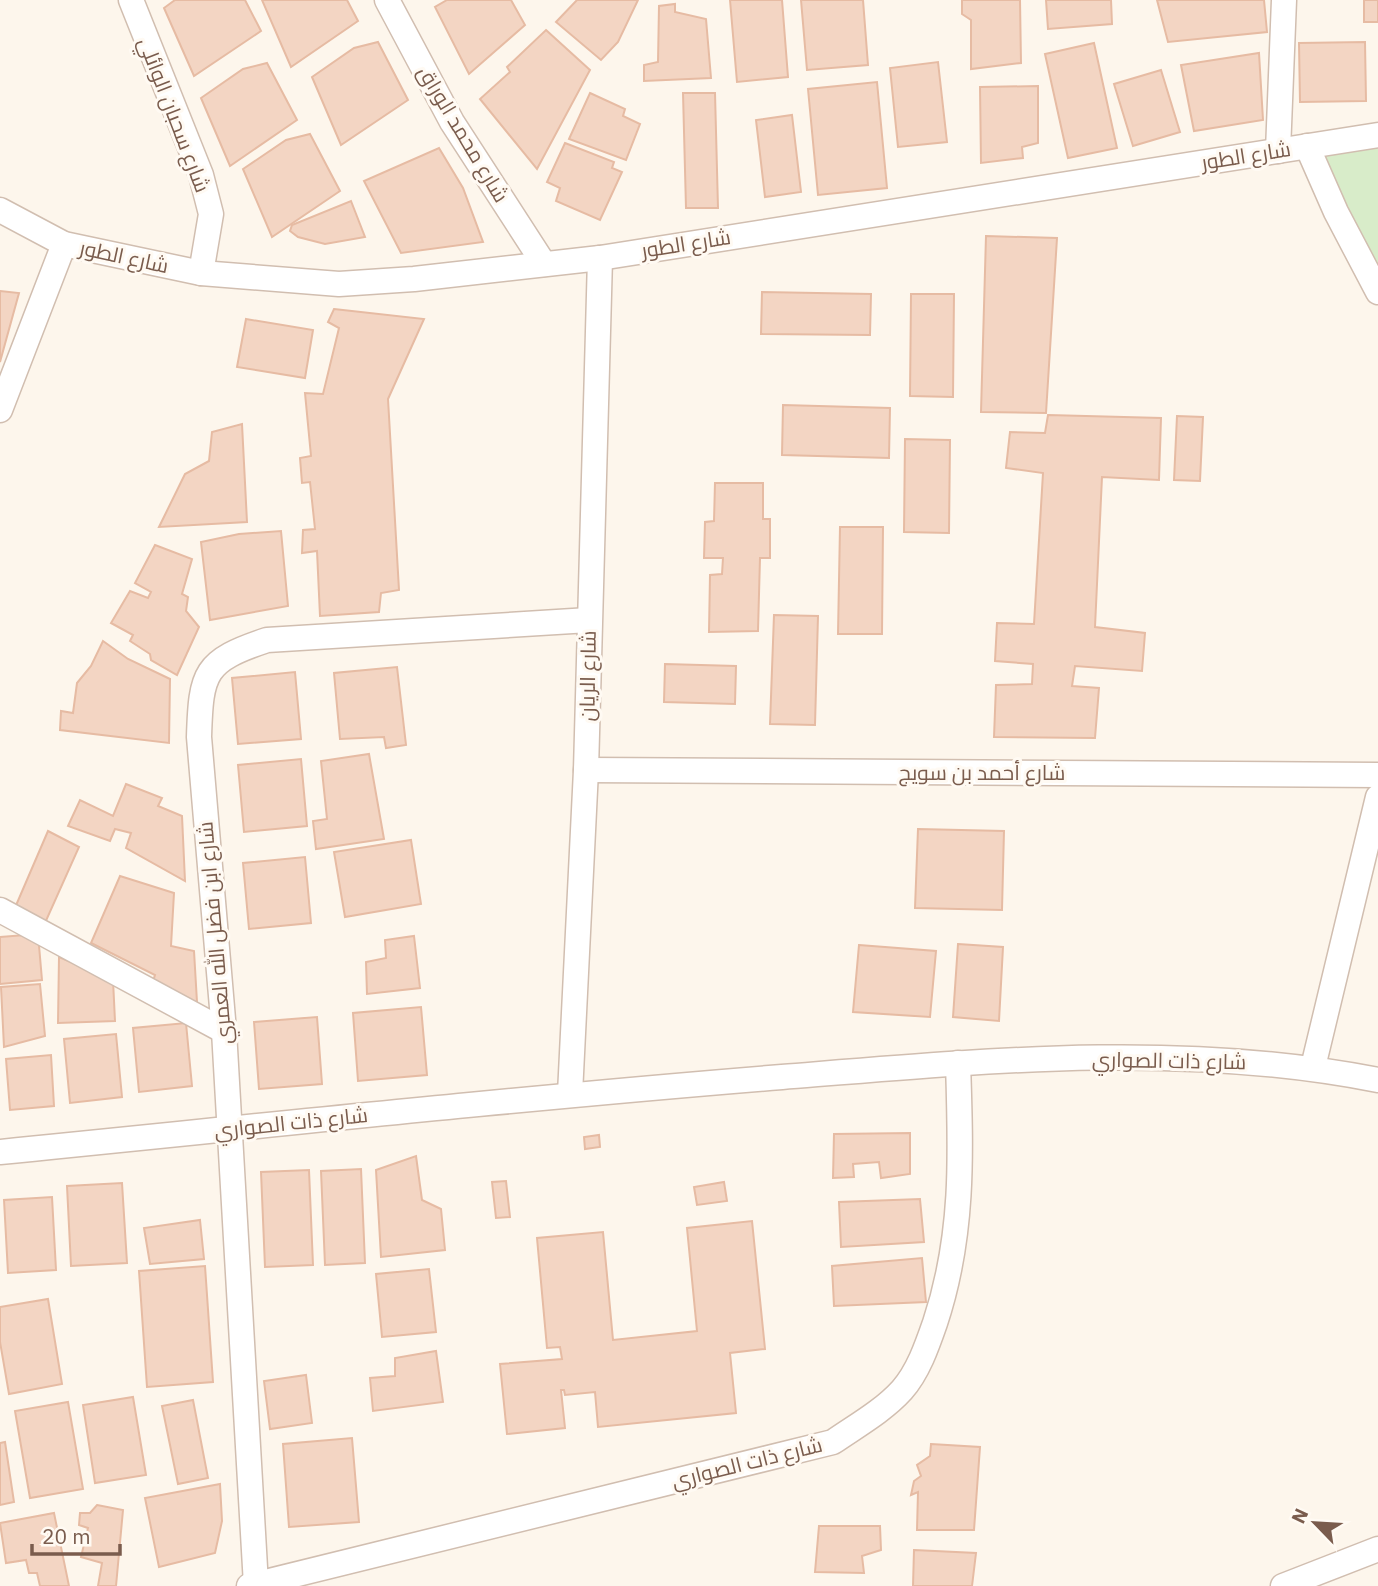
<svg xmlns="http://www.w3.org/2000/svg" width="1378" height="1586" viewBox="0 0 1378 1586" font-family="'IBM Plex Sans',Cairo,sans-serif">
	<rect width="100%" height="100%" fill="#fdf6ec"/>
	<path fill="#d8ecc9" d="M1378,137v137l-80,-123z"/>
	<g fill="#f3d5c3" stroke="#e6bba3" stroke-width="2">
		<path d="M175,0h70l16,31 -67,45 -30,-68z"/>
		<path d="M262,0h85l11,21 -67,46z"/>
		<path d="M447,0h64l14,25 -56,49 -34,-67z"/>
		<path d="M577,0h61l-20,42 -17,18 -45,-38z"/>
		<path d="M730,0h52l6,77 -51,5z"/>
		<path d="M801,0h62l5,65 -61,5z"/>
		<path d="M962,0h58l1,63 -50,6v-49l-9,-6z"/>
		<path d="M1046,0h65l1,24 -64,5z"/>
		<path d="M1157,0h107l3,32 -99,10z"/>
		<rect x="1364" y="0" width="14" height="22"/>
		<path d="M675,4v8l31,7 5,59 -67,3v-16l14,-3 1,-56z"/>
		<path d="M546,30l44,40 -53,99 -57,-70 30,-27 -3,-5z"/>
		<path d="M378,42l30,58 -67,45 -29,-68 42,-29z"/>
		<path d="M1365,42l1,59 -66,1 -1,-59z"/>
		<path d="M1094,43l23,105 -49,10 -23,-104z"/>
		<path d="M1259,53l4,67 -69,11 -13,-66z"/>
		<path d="M938,62l9,80 -49,5 -8,-79z"/>
		<path d="M267,63l30,57 -67,46 -29,-68 42,-29z"/>
		<path d="M1161,70l19,62 -47,14 -19,-62z"/>
		<path d="M877,82l10,106 -69,7 -10,-106z"/>
		<path d="M1038,86v57l-16,4 1,11 -42,5 -1,-76z"/>
		<path d="M590,93l35,16 -2,7 17,8 -14,36 -57,-21z"/>
		<path d="M683,93h32l3,115h-32z"/>
		<path d="M792,115l9,77 -36,5 -9,-77z"/>
		<path d="M310,134l30,57 -68,46 -29,-68 43,-29z"/>
		<path d="M565,143l49,19 -2,6 10,4 -22,48 -44,-19 4,-13 -13,-6z"/>
		<path d="M439,148l24,40 20,54 -82,11 -37,-72z"/>
		<path d="M351,201l14,36 -40,7 -27,-7 -8,-6 2,-6z"/>
		<path d="M986,236l71,2 -11,175 -65,-1z"/>
		<path d="M0,291l19,2 -19,69z"/>
		<path d="M762,292l109,2 -1,41 -109,-1z"/>
		<path d="M911,294h43l-1,103 -43,-1z"/>
		<path d="M334,309l90,10 -36,80 11,191 -18,3 -2,19 -59,4 -3,-65 -15,2 1,-23 12,-1 -5,-47 -8,1 -2,-25 11,-2 -6,-63 18,1 16,-66 -11,-6z"/>
		<path d="M246,319l67,11 -8,48 -68,-11z"/>
		<path d="M783,405l107,3 -1,50 -107,-3z"/>
		<path d="M1048,415l113,3 -2,62 -57,-3 -7,150 50,6 -3,38 -67,-5 -3,20 27,2 -4,50 -101,-1 2,-52 36,-1 1,-20 -38,-3 2,-38 37,1 9,-151 -37,-5 4,-36 35,1z"/>
		<path d="M1177,416l26,1 -3,64 -26,-1z"/>
		<path d="M242,424l5,98 -88,5 26,-53 24,-13 3,-29z"/>
		<path d="M905,439l45,1 -1,93 -45,-1z"/>
		<path d="M715,483h48v36h7v39h-10l-2,73 -49,1 1,-57 12,-1 1,-16h-19l1,-36 9,-1z"/>
		<path d="M840,527h43l-1,107h-44z"/>
		<path d="M281,531l7,75 -78,14 -9,-78 38,-8z"/>
		<path d="M155,545l37,14 -10,35 6,3 -2,14 13,16 -22,48 -26,-15 -1,-6 -20,-13 3,-6 -22,-12 19,-32 18,7 3,-6 -16,-9z"/>
		<path d="M774,615l44,1 -3,109 -45,-1z"/>
		<path d="M103,641l25,18 42,20 -1,64 -109,-13 1,-19 12,2 4,-30 14,-17z"/>
		<path d="M665,664l71,2 -1,38 -71,-2z"/>
		<path d="M397,667l9,78 -20,3 -2,-11 -44,2 -6,-66z"/>
		<path d="M295,672l6,67 -63,5 -6,-66z"/>
		<path d="M369,754l15,85 -68,10 -3,-28 14,-2 -6,-58z"/>
		<path d="M301,759l6,67 -63,6 -6,-67z"/>
		<path d="M126,784l36,14 -4,8 24,10 3,65 -59,-33 5,-15 -16,-4 -5,12 -42,-15 12,-26 33,16z"/>
		<path d="M918,829l86,2 -2,79 -87,-2z"/>
		<path d="M48,831l31,16 -34,76 -31,-13z"/>
		<path d="M411,840l10,64 -76,13 -11,-65z"/>
		<path d="M305,857l6,66 -62,6 -6,-66z"/>
		<path d="M120,876l54,17 -3,53 23,5 3,51 -10,4 -36,-19 4,-12 -64,-32z"/>
		<path d="M38,934l4,46 -42,4v-47z"/>
		<path d="M414,936l6,52 -53,6 -1,-32 20,-4 -1,-18z"/>
		<path d="M958,944l45,3 -4,74 -46,-4z"/>
		<path d="M859,945l77,6 -6,66 -77,-5z"/>
		<path d="M59,957l54,23 2,41 -57,2z"/>
		<path d="M40,984l5,52 -41,11 -3,-60z"/>
		<path d="M421,1007l6,68 -69,6 -5,-68z"/>
		<path d="M317,1017l5,67 -63,5 -5,-67z"/>
		<path d="M186,1023l6,63 -53,6 -6,-64z"/>
		<path d="M116,1034l6,63 -52,6 -6,-64z"/>
		<path d="M51,1055l3,51 -44,4 -4,-51z"/>
		<path d="M910,1133v41l-29,4 -2,-16 -26,2 1,13 -21,1 1,-44z"/>
		<path d="M599,1135l1,12 -15,2 -1,-12z"/>
		<path d="M416,1156l6,44 19,9 4,41 -64,7 -5,-87z"/>
		<path d="M361,1169l4,94 -40,2 -4,-94z"/>
		<path d="M309,1170l4,95 -48,2 -4,-95z"/>
		<path d="M506,1181l4,36 -14,1 -4,-36z"/>
		<path d="M724,1182l3,19 -30,4 -3,-18z"/>
		<path d="M122,1183l5,80 -56,3 -4,-80z"/>
		<path d="M52,1197l4,73 -48,3 -4,-73z"/>
		<path d="M920,1199l4,43 -83,5 -2,-45z"/>
		<path d="M200,1220l4,39 -54,5 -6,-36z"/>
		<path d="M752,1221l13,128 -35,4 6,60 -138,14 -3,-35 -30,3 -1,-5h-3l4,38 -58,6 -7,-70 62,-5 -2,-12 -13,1 -10,-110 66,-6 10,108 84,-9 -10,-103z"/>
		<path d="M922,1258l4,44 -92,4 -2,-40z"/>
		<path d="M205,1266l8,116 -66,5 -8,-116z"/>
		<path d="M429,1269l7,63 -54,5 -6,-63z"/>
		<path d="M48,1299l14,85 -53,10 -9,-52v-35z"/>
		<path d="M436,1351l7,51 -70,9 -3,-33 25,-2v-18z"/>
		<path d="M306,1375l6,48 -42,6 -6,-48z"/>
		<path d="M133,1397l13,78 -51,8 -12,-78z"/>
		<path d="M193,1400l15,78 -30,6 -16,-78z"/>
		<path d="M68,1402l15,87 -53,9 -15,-87z"/>
		<path d="M352,1438l7,84 -70,5 -6,-83z"/>
		<path d="M5,1442l9,60 -14,3v-62z"/>
		<path d="M931,1444l49,3 -6,83h-57l1,-38 -7,3 3,-14 7,-5 -4,-11 13,-9z"/>
		<path d="M220,1484l2,37 -7,32 -56,14 -14,-69z"/>
		<path d="M97,1505l26,5 -7,76h-18l4,-23 -21,-6 7,-29 -9,-3 1,-12h10z"/>
		<path d="M54,1513l15,73h-29l-3,-13h-8l-3,-13 -20,3 -6,-40z"/>
		<path d="M819,1526h61l1,24 -19,6 2,17 -49,-1z"/>
		<path d="M914,1550l62,3 -4,33h-59z"/>
	</g>
	<g fill="none" stroke-linecap="round" stroke-linejoin="round">
		<g stroke="#d1beb0" stroke-width="27">
			<g id="minor">
				<path d="M131,0l70,175 10,39 -10,59"/>
				<path d="M387,0l65,122 92,142"/>
				<path d="M1307,146l29,66 42,80"/>
				<path d="M1278,151l6,-151"/>
				<path d="M0,210l64,34 137,29 138,11 75,-5 186,-21 778,-123"/>
				<path d="M0,410l64,-166"/>
				<path d="M586,770l792,5"/>
				<path d="M0,910l224,121"/>
				<path d="M1313,1067l65,-270"/>
				<path d="M570,1094l16,-324 14,-512"/>
				<path d="M0,1152c261,-26 521,-54 782,-75 198,-16 400,-36 596,3"/>
				<path d="M256,1585l-32,-554 -25,-294c2,-65 5,-76 68,-97l322,-20"/>
				<path d="M249,1586l584,-144c23,-16 50,-31 69,-52 16,-18 25,-44 33,-67 29,-87 26,-169 23,-260"/>
				<path d="M1283,1586l95,-37"/>
			</g>
		</g>
		<use href="#minor" stroke="#fff" stroke-width="24"/>
	</g>
	<g text-anchor="middle" stroke-width="6" stroke-linejoin="round" paint-order="stroke">
		<g font-size="21" fill="#7a5c4d" stroke="#fffaf3">
			<text transform="translate(174 115) rotate(69)" y="7">شارع سحبان الوائلي</text>
			<text transform="translate(463 134) rotate(59)" y="7">شارع محمد الوراق</text>
			<text transform="translate(1246 156) rotate(-9)" y="7">شارع الطور</text>
			<text transform="translate(686 244) rotate(-9)" y="7">شارع الطور</text>
			<text transform="translate(124 257) rotate(12)" y="7">شارع الطور</text>
			<text transform="translate(588 676) rotate(-89)" y="7">شارع الريان</text>
			<text x="982" y="780">شارع أحمد بن سويج</text>
			<text transform="translate(215 933) rotate(-95)" y="7">شارع ابن فضل الله العمري</text>
			<text transform="translate(1169 1061) rotate(1)" y="7">شارع ذات الصواري</text>
			<text transform="translate(291 1123) rotate(-6)" y="7">شارع ذات الصواري</text>
			<text transform="translate(747 1463) rotate(-14)" y="7">شارع ذات الصواري</text>
		</g>
	</g>
	<g transform="translate(1315 1523) rotate(295)" stroke="#fffaf3" stroke-width="5" paint-order="stroke">
	<path d="M0-5L12 26L0 18L-12 26Z" fill="#7a5c4d"/>
	<text y="-10" font-size="19" font-weight="bold" text-anchor="middle" fill="#7a5c4d">N</text>
	</g>
	<path d="M32 1544v10h88v-10" fill="none" stroke="#7a5c4d" stroke-width="3.5"/>
	<text x="42" y="1544" font-size="21" fill="#7a5c4d" stroke="#fffaf3" stroke-width="5" paint-order="stroke">20 m</text>
</svg>
